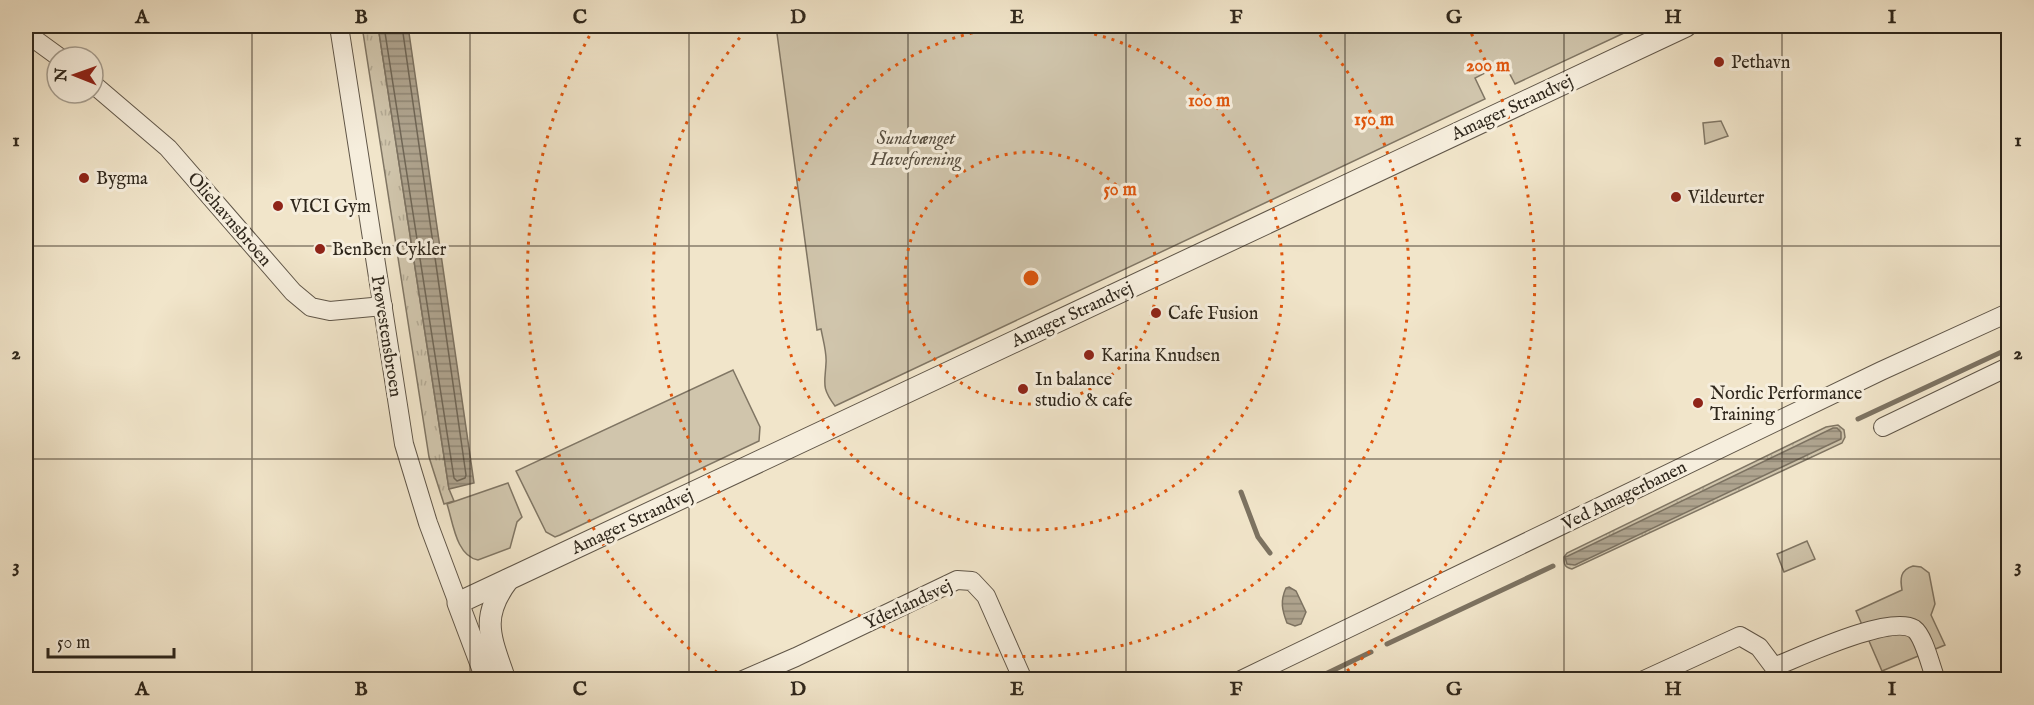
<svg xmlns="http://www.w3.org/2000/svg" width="2034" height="705" viewBox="0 0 2034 705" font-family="'IM FELL English',serif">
	<defs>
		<pattern id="grass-tufts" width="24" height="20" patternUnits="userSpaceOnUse" patternTransform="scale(1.5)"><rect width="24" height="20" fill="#d0c5ac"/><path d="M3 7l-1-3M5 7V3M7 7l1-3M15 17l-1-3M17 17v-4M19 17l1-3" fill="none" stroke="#b3a993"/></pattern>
		<pattern id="water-rules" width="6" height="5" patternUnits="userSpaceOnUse" patternTransform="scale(1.5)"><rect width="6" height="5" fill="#afa48f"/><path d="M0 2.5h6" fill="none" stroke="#8f8674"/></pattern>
	</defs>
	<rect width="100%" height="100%" fill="#f1e5ca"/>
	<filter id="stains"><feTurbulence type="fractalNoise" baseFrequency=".00333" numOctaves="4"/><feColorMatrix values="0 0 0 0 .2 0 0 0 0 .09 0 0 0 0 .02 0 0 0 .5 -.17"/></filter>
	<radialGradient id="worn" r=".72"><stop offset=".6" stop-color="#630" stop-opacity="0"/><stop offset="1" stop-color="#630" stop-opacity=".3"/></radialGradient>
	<g fill="url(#grass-tufts)" stroke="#807664" stroke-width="1.5">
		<path d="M362,26h16l71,463 5,12 -10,3 -15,-47z"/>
		<path d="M1838,425l6,5 1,7 -3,6 -270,126c-8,-2 -8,-5 -8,-12l3,-4 259,-126z"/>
	</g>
	<g fill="#d0c5ac" stroke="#807664" stroke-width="1.5">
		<path d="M776,26h863l-124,58 -11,-21 -29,15 10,21 -650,307c-14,-19 -10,-22 -9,-43 1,-10 -3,-23 -5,-34l-4,1z"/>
		<path d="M1721,121l7,15 -23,8 -2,-21z"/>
		<path d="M733,370l27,57 -1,14 -199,94 -5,2 -9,-5 -30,-61z"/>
		<path d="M508,483l14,34 -5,5 -7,26 -32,12c-22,-4 -25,-38 -31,-56z"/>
		<path d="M1807,541l8,18 -31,13 -7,-18z"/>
		<path d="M1913,566l8,1 8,6 6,31 -4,11 14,30 -63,26 -26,-60 46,-21c-2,-11 -2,-20 11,-24z"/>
	</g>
	<g fill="url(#water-rules)" stroke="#7c7261" stroke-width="1.5">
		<path d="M378,26h30l66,457 -25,6z"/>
		<path d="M1833,428h4l4,4v7l-266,126 -8,-1 -2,-7 3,-1z"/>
		<path d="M1289,587l7,4 10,21 -5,12 -6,2 -8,-3c-5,-13 -7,-22 -1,-35z"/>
	</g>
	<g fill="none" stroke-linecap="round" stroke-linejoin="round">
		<path stroke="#6f6656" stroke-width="1.5" d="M384,26l70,452 3,3 8,-3 1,-3 -64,-449"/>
		<g stroke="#7c7261" stroke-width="5">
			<path d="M1858,419l150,-70"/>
			<path d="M1241,492l17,45 12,16"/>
			<path d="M1387,644l166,-78"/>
			<path d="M1313,680l58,-28"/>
		</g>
		<g stroke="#605648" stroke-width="20">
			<g id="minor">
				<path d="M339,26l65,418 24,79 30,80"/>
				<path d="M26,33l33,24"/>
				<path d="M93,84l75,64 125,144 18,15 19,4 53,-5"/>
				<path d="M1883,427l125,-60"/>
				<path d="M743,680l53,-23 161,-77 15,1 14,15 37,84"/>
				<path d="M1241,680l640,-309 127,-58"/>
				<path d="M1644,680l96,-44 19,11 15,20c26,-10 116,-53 140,-38 10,7 17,39 22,51"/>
			</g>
		</g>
		<g stroke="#605648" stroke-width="23">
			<g id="tertiary">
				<path d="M487,680l-29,-77 1228,-577"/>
				<path d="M505,680c-14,-42 -26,-62 3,-100"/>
			</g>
		</g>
		<use href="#minor" stroke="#f6eedd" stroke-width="18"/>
		<use href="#tertiary" stroke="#f6eedd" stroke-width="21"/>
	</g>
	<path fill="none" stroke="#2f271c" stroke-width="1.5" stroke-opacity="0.55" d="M252,26v654M470,26v654M689,26v654M908,26v654M1126,26v654M1345,26v654M1564,26v654M1782,26v654M26,246h1982M26,459h1982"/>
	<g fill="none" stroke="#df560d" stroke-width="3" stroke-dasharray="3 6">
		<circle cx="1031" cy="278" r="126"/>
		<circle cx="1031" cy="278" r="252"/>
		<path d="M1314 28A378 378 0 1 1 748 28"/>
		<path d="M724 678A504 504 0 0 1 595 26M1467 26A504 504 0 0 1 1338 678"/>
	</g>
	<g fill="#8f2418" stroke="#f6eedd" stroke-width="2">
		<circle cx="1719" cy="62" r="6"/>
		<circle cx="84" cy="178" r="6"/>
		<circle cx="1676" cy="197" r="6"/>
		<circle cx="278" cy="206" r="6"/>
		<circle cx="320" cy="249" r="6"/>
		<circle cx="1156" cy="313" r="6"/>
		<circle cx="1089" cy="355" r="6"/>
		<circle cx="1023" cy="389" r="6"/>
		<circle cx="1698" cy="403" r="6"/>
	</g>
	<g text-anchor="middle" stroke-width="6" stroke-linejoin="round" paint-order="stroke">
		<g font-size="18" fill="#2f271c" stroke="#f6eedd" text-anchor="start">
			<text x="1731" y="68">Pethavn</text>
			<text x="96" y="184">Bygma</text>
			<text x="1688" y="203">Vildeurter</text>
			<text x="290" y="212">VICI Gym</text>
			<text x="332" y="255">BenBen Cykler</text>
			<text x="1168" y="319">Cafe Fusion</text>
			<text x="1101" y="361">Karina Knudsen</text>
			<text x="1035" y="385">In balance<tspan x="1035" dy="21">studio &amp; cafe</tspan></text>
			<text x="1710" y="399">Nordic Performance<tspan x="1710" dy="21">Training</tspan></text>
		</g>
		<g font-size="18" fill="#2f271c" stroke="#f6eedd">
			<text transform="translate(1512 107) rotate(-25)" y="6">Amager Strandvej</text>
			<text transform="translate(230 219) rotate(49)" y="6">Oliehavnsbroen</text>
			<text transform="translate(1072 314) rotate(-25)" y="6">Amager Strandvej</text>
			<text transform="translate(387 336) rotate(81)" y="6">Prøvestensbroen</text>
			<text transform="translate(1624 495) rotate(-26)" y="6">Ved Amagerbanen</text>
			<text transform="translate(632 521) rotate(-25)" y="6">Amager Strandvej</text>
			<text transform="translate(908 604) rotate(-25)" y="6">Yderlandsvej</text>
		</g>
		<g font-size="18" font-style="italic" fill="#574e40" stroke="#f6eedd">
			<text x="916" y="144">Sundvænget<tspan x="916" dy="21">Haveforening</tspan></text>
		</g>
	</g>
	<circle cx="1031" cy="278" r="9" fill="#df560d" stroke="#f6eedd" stroke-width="3"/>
	<g font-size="18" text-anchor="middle" font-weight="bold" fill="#df560d" stroke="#f6eedd" stroke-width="6" stroke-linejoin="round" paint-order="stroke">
		<text x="1488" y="71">200 m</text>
		<text x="1209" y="106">100 m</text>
		<text x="1374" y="125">150 m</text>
		<text x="1120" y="195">50 m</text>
	</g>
	<rect width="2034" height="705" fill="none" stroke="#f1e5ca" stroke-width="66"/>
	<g transform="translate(75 75) rotate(271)"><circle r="28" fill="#f6eedd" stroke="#a69e90" stroke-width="1.5"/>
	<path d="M0-4.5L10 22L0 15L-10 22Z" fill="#8f2418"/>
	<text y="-9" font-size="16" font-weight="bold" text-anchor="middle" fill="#2f271c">N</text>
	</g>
	<path d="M48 648v9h126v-9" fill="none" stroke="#2f271c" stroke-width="3"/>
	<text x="57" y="648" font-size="18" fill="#2f271c" stroke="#f6eedd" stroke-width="4.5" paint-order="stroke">50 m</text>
	<rect x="33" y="33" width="1968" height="639" fill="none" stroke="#2f271c" stroke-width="2"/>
	<g font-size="20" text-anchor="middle" font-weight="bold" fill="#2f271c">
		<text x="142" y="23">A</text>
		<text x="361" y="23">B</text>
		<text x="580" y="23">C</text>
		<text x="798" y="23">D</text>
		<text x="1017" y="23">E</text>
		<text x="1236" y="23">F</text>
		<text x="1454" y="23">G</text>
		<text x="1673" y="23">H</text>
		<text x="1892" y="23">I</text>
		<text x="16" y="146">1</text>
		<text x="2018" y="146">1</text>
		<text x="16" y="359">2</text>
		<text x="2018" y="359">2</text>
		<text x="16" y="572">3</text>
		<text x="2018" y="572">3</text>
		<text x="142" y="695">A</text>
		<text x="361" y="695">B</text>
		<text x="580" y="695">C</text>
		<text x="798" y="695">D</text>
		<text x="1017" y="695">E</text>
		<text x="1236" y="695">F</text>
		<text x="1454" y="695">G</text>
		<text x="1673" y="695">H</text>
		<text x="1892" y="695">I</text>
	</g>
	<rect width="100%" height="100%" filter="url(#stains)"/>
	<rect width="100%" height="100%" fill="url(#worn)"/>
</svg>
